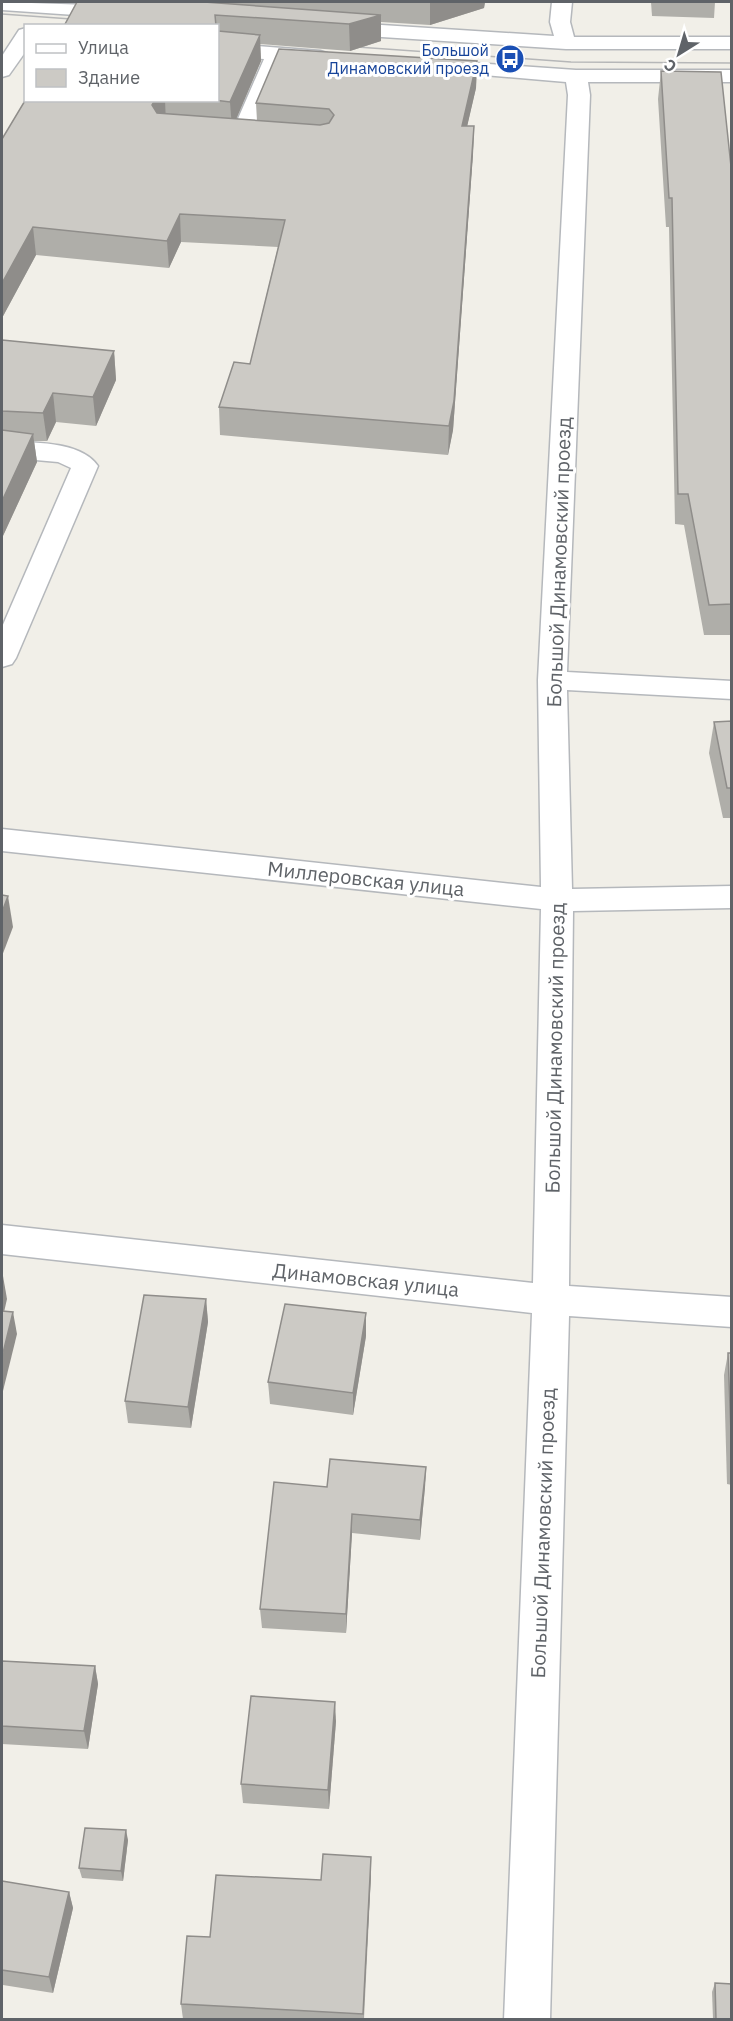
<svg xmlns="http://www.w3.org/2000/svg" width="733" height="2021" viewBox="0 0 733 2021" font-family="'IBM Plex Sans',sans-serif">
	<rect width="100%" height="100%" fill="#f1efe8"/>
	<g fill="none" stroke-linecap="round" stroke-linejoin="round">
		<g stroke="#b5b8bc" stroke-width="3">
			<g id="minor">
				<path d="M2,2l117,4 7,2 3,4 -3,4 -7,2 -117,-8z"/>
				<path d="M552,2h20l-2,20 4,15h158v12h-166l-231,-15 -7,-2 -3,-4 3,-4 7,-2 219,14 -4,-14z"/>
				<path d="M26,28v23l-17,24 -7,2v-21l17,-26z"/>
				<path d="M218,43l102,8 7,2 3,4 -3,4 -43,-1 -32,77 -3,5h-16l-3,-5 34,-78 -46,-4z"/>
				<path d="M432,60l144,10h156v12h-144l2,13 -23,577 165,9v18l-165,-9 5,199 160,-3v22l-159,3 -4,375 163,11v30l-163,-11 -19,704h-46l28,-707 -530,-59v-29l531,58 8,-374 -539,-58v-22l539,58 -3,-207 30,-585 -2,-13 -141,-12 -3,-4 3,-4z"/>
				<path d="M2,441c29,2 78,-1 96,25l-82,192 -4,6 -10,3v-40l69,-159 -13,-6 -56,-5z"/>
			</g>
		</g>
		<use href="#minor" fill="#fff" fill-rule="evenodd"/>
		<g stroke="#b6b7b8" stroke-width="1.5">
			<path d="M2,14l83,6"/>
			<path d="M343,46l228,16 161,1"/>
		</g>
	</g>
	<g fill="#afaea9">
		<path d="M77,2h408l-1,6 -54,17 -49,-3v19l-31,10 -90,-7 1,17 -25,58 21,2 -1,-18 221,-42 -1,27 -9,38h7l-1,28 -20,276 -5,25 -228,-20 -1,-28 31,-43 28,-117 -97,-5 -12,26 -133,-13 -34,63 24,-218h192v-74h-154z"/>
		<path d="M651,2h64l-1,16 -62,-2z"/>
		<path d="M661,71l71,105v459h-28l-20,-110 -9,-1 -6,-297h-3l-8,-128z"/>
		<path d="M2,340l112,11 2,29 -20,46 -40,-4 -9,19h-13l3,21 -35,76z"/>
		<path d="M732,721v97h-9l-14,-65 5,-31z"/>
		<path d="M206,1299l2,23 -17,106 -63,-5 -3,-22z"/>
		<path d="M366,1336l-13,79 -83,-11 -2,-22z"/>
		<path d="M728,1353h4v132l-5,-1 -3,-109z"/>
		<path d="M426,1467l-1,20 -5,53 -68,-7 -6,100 -84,-5 -2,-19 67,-122z"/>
		<path d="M2,1661l93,5 3,18 -10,65 -86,-5z"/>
		<path d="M336,1721l-7,88 -86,-6 -2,-19z"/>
		<path d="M128,1840l-5,41 -41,-3 -3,-10z"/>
		<path d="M371,1875l-7,144h-181l-2,-15 29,-67 111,-57z"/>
		<path d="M2,1881l67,11 4,16 -20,85 -50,-8 -1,10z"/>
		<path d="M715,1983l17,36h-19l-1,-27z"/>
	</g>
	<g fill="#8f8d8a">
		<path d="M430,2h55l-1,6 -54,17z"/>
		<path d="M381,15v26l-31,10 -1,-27z"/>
		<path d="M260,35l1,26 -29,68 -2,-27z"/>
		<path d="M477,61l-1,27 -15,65 1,-27z"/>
		<path d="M155,100h10l1,24 -8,2 -6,-21z"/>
		<path d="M474,126l-1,28 -20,276 -5,25 1,-29z"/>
		<path d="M180,214l1,28 -12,26 -2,-27z"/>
		<path d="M33,227l3,28 -34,63v-35z"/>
		<path d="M114,351l2,29 -20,46 -3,-29z"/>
		<path d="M53,393l3,29 -9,19 -4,-28z"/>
		<path d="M33,434l4,28 -35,76v-37z"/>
		<path d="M8,896l5,31 -11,29v-44z"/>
		<path d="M3,1276l4,23 -5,22v-39z"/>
		<path d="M206,1299l2,23 -17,106 -3,-21z"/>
		<path d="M13,1312l4,22 -15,61v-38z"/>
		<path d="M366,1313v23l-13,79v-22z"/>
		<path d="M426,1467l-1,20 -5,53v-20z"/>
		<path d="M352,1514v19l-6,100v-19z"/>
		<path d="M95,1666l3,18 -10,65 -4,-18z"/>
		<path d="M335,1702l1,19 -7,88 -1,-19z"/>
		<path d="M126,1830l2,10 -5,41 -2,-10z"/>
		<path d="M371,1857v18l-8,144v-5z"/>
		<path d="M69,1892l4,16 -20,85 -4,-16z"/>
	</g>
	<g fill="#cccac5" stroke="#8f8d8a" stroke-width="1.5">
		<path d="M77,2h127l177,13 -32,9 -134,-9 1,11h-152z"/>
		<path d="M218,31l42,4 -30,67 -16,-2h4z"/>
		<path d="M279,49l198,12 -15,65h12l-20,275 -5,25 -230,-19 15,-45 16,2 35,-144 -105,-6 -13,27 -134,-14 -31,56v-144l24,-40v1h129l-3,5 5,8 163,12 9,-2 5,-8 -5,-6 -73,-6z"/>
		<path d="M661,71l60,1 11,104v428l-23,1 -21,-111h-10l-6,-296h-3z"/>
		<path d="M2,340l112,11 -21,46 -40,-4 -10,20 -41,-2z"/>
		<path d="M2,430l31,4 -31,67z"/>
		<path d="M732,721v67h-5l-13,-66z"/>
		<path d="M2,895l6,1 -6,16z"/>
		<path d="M144,1295l62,4 -18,108 -63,-6z"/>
		<path d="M285,1304l81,9 -13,80 -85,-11z"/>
		<path d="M2,1311l11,1 -11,45z"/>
		<path d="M728,1353h4v107z"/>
		<path d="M330,1459l96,8 -6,53 -68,-6 -6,100 -86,-5 14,-127 53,5z"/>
		<path d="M2,1661l93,5 -11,65 -82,-5z"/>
		<path d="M251,1696l84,6 -7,88 -87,-6z"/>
		<path d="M85,1828l41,2 -5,41 -42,-3z"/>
		<path d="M323,1854l48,3 -8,157 -182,-10 6,-68 23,1 6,-62 105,5z"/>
		<path d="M2,1881l67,11 -20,85 -47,-7z"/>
		<path d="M715,1983l17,1v35h-16z"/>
	</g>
	<defs>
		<g id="bus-disc" transform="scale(1.5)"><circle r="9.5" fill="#1a4fb4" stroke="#fff"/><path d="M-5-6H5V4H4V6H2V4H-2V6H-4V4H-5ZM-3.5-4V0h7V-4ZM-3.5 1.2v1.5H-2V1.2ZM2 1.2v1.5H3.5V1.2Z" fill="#fff"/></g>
	</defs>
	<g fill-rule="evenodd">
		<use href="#bus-disc" x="510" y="59"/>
	</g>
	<g text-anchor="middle" stroke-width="6" stroke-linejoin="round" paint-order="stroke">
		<g font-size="16" fill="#164399" stroke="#fff" text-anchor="end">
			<text x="489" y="56">Большой<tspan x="489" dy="18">Динамовский проезд</tspan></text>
		</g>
		<g font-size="20" fill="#5f6368" stroke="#fff">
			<text transform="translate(559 562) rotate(-88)" y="7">Большой Динамовский проезд</text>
			<text transform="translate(366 879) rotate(6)" y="7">Миллеровская улица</text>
			<text transform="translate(555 1048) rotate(-89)" y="7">Большой Динамовский проезд</text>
			<text transform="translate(366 1280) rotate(6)" y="7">Динамовская улица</text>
			<text transform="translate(543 1533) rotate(-88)" y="7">Большой Динамовский проезд</text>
		</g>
	</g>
	<rect width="733" height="2021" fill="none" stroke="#5f6368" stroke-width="6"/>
	<rect x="24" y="24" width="195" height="78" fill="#ffffff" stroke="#bfc1c3" stroke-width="1.5"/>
	<rect x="36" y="44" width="30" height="9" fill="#ffffff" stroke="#bfc1c3" stroke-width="1.5"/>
	<text x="78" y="54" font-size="18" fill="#5f6368">Улица</text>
	<rect x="36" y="69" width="30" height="18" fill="#cccac5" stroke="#bfc1c3" stroke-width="1.5"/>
	<text x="78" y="84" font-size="18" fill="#5f6368">Здание</text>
	<g transform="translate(679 54) rotate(217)" stroke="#ffffff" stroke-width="4.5" paint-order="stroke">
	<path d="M0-4.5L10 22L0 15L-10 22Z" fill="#5f6368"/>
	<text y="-9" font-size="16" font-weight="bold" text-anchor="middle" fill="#5f6368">С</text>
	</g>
</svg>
